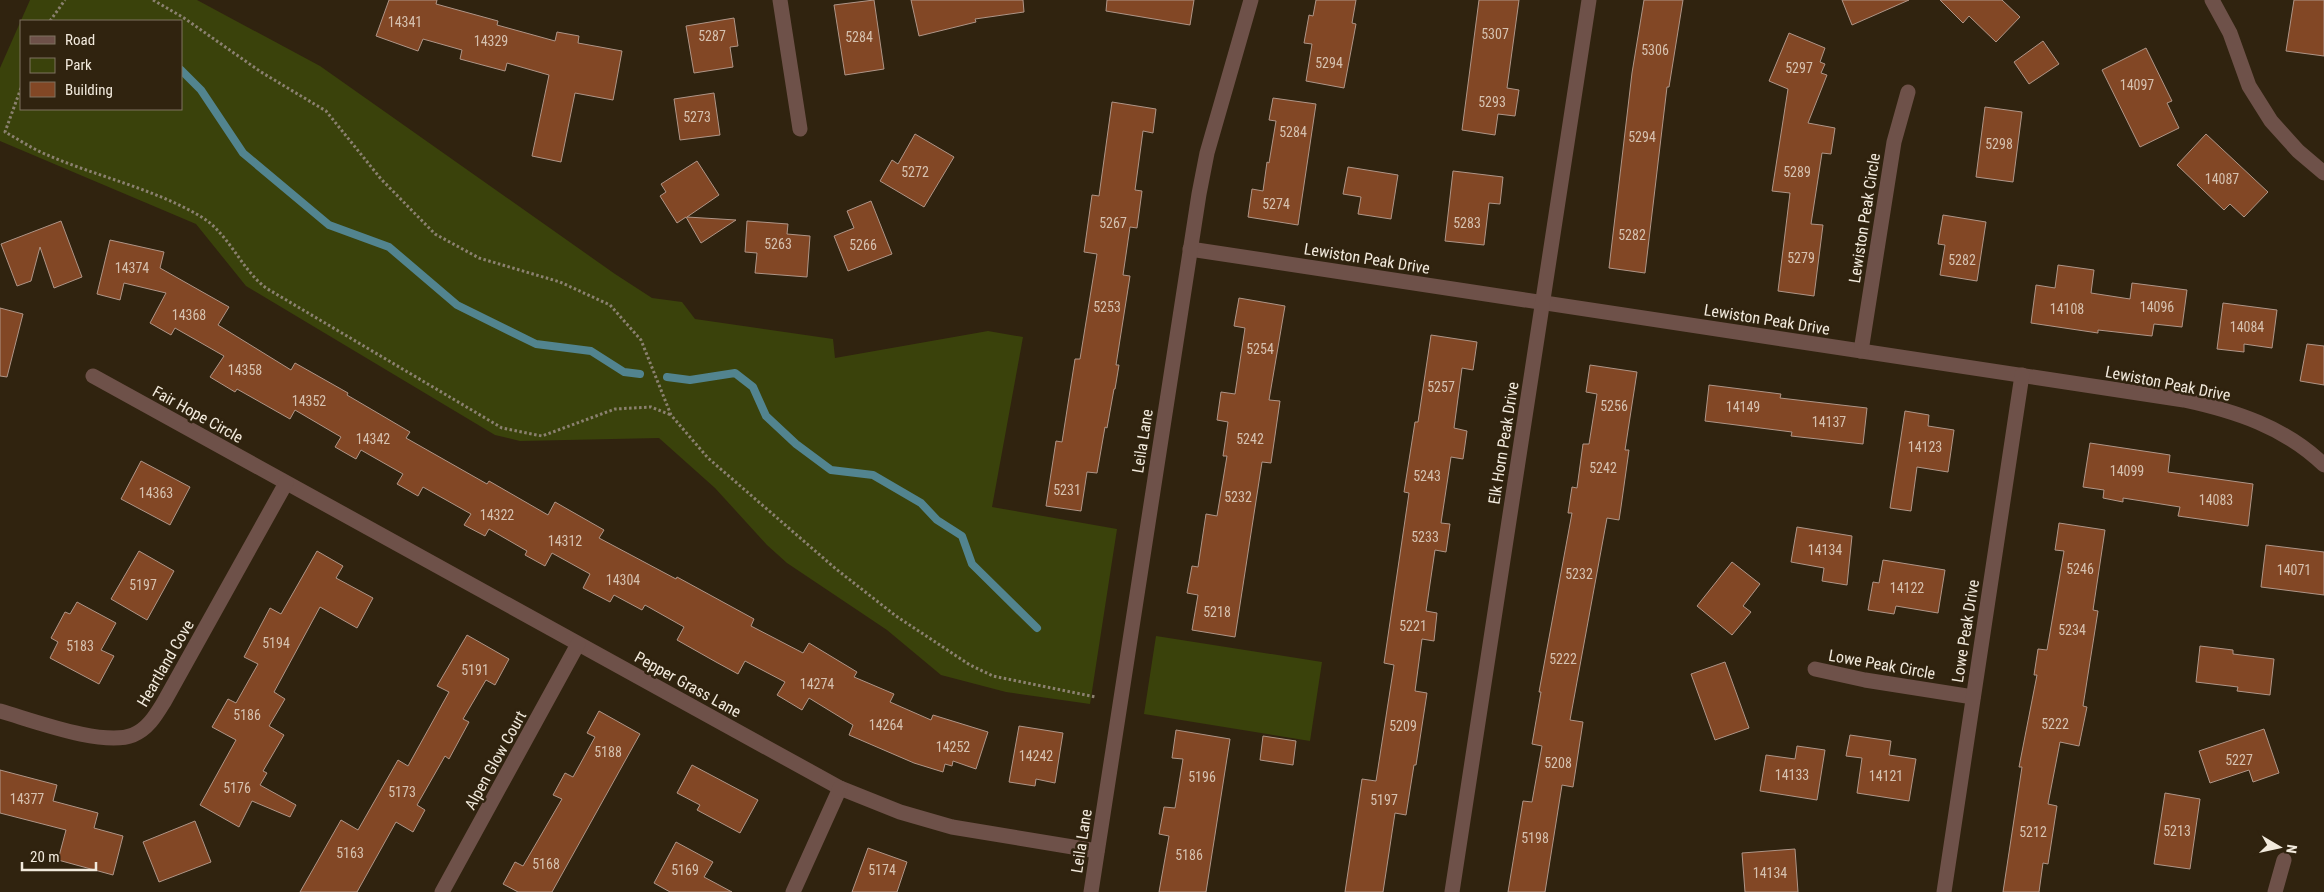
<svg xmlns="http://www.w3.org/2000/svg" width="2324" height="892" viewBox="0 0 2324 892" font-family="'Roboto Condensed',sans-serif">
	<rect width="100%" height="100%" fill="#30230f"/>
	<g fill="#3a420b" fill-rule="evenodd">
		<path d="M30,0h167l123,66 295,208 37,24 30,4 13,17 138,20 2,19 153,-27 35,6 -31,170 125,22 -27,175 -84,-12 -65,-17 -54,-45 -100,-67 -20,-18 -52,-57 -56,-50 -139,3 -25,-6 -249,-149 -50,-62 -196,-83v-73zM21,21h160v88h-160z"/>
		<path d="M1156,636l166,26 -12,79 -166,-27z"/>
	</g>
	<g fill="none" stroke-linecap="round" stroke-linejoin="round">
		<g stroke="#52848f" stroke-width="8">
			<path d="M181,70l20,20 42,63 86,72 60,22 68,58 79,39 55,7 33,21 16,2"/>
			<path d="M667,377l23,3 45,-7 18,14 13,29 30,28 35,26 42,5 48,28 16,17 25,16 10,28 65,64"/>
		</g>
	</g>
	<g fill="#824725" stroke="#af9587">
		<path d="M389,0h48l-1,4 62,17 -1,4 58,16 2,-9 22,4 -1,7 44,8 -9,49 -38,-7 -14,69 -29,-6 17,-81 -42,-12 -2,8 -45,-12 2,-9 -39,-11 -5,12 -42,-15z"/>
		<path d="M874,0l10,69 -39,6 -11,-70z"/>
		<path d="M911,0h112l1,12 -49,7 1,3 -57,14z"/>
		<path d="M1107,0h87l-4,25 -84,-14z"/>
		<path d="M1316,0h40l-4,23 4,1 -12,64 -38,-7 6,-37 -8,-1 5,-28 4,1z"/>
		<path d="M1479,0h40l-12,88 12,2 -4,26 -17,-2 -3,21 -33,-5z"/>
		<path d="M1644,0h39l-14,87h-2l-22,186 -36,-5 23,-195z"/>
		<path d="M1842,0h67l-57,25z"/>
		<path d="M1940,0h62l18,17 -24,25 -27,-26 -6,7z"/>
		<path d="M2294,0h30v56l-38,-5z"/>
		<path d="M734,18l4,28 -8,1 3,20 -39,6 -8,-47z"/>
		<path d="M1789,33l36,15 -5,14 5,2 -4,9 6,2 -19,48 27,5 -4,26 -9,-1 -11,71 12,1 -9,71 -36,-5 12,-98 -18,-2 16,-102 -19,-8z"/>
		<path d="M2043,41l16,23 -30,20 -15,-22z"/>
		<path d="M2146,48l26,53 -5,2 12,25 -39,19 -38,-77z"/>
		<path d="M714,93l6,42 -40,5 -6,-41z"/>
		<path d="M1273,98l43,6 -18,121 -50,-8 4,-28 11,2 4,-29 2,1 7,-42 -7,-1z"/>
		<path d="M1112,102l44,7 -3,24 -10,-2 -8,59 7,1 -5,37 -7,-1 -7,48 7,1 -14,89h3l-4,24h-1l-7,39 -2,-1 -8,46 -10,-1 -6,39 -35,-5 10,-65 6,1 13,-83h5l17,-105 -13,-2 8,-57 7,1z"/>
		<path d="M1985,107l37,5 -9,70 -37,-5z"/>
		<path d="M915,134l39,23 -30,50 -44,-26 12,-21 6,4z"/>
		<path d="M2206,134l62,58 -24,25 -14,-13 -6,6 -47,-45z"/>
		<path d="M697,161l22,34 -32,22 49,3 -35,23 -15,-26 -9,6 -17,-27 6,-4 -5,-8z"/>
		<path d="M1348,167l50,8 -7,44 -33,-5 3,-17 -18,-3z"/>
		<path d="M1453,171l50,6 -3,27 -11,-1 -5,42 -39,-4z"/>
		<path d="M871,201l21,53 -44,17 -14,-35 20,-8 -7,-17z"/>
		<path d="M1943,215l43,7 -9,59 -37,-6 5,-30 -7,-1z"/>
		<path d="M61,221l21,56 -28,11 -14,-41 -9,34 -14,5 -16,-42z"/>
		<path d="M747,221l41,3 -1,10 23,2 -3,41 -52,-4 2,-20 -12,-1z"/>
		<path d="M110,240l54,12 -4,16 69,39 -11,18 73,45 4,-7 53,30 -1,2 63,37 -4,6 81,46 2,-3 59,34 7,-13 49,28 -5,8 77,41 1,-2 77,42 -3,7 52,27 6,-10 48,29 -3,5 40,17 -4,8 41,18 2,-5 55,17 -12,37 -23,-8 -1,5 -7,-2 -2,8 -29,-9 -65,-28 4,-10 -44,-27 -7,12 -25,-15 8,-13 -40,-21 -7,13 -22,-12 -39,-22 7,-13 -39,-22 -3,5 -28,-15 -4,7 -27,-14 7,-14 -38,-21 -7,13 -20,-11 2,-4 -38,-22 -4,7 -21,-11 7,-11 -48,-27 -5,9 -21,-12 6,-10 -42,-24 -5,9 -21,-12 6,-10 -46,-27 -5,9 -53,-30 -2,3 -25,-15 14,-21 -49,-28 -4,7 -21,-12 16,-30 -42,-10 -4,17 -23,-6z"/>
		<path d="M2058,265l36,5 -3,23 39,6 2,-16 55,7 -5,37 -28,-3 -2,12 -54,-6v3l-67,-10 5,-38 19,3z"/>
		<path d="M1239,298l46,8 -16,94 11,1 -9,62 -9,-1 -27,175 -43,-7 6,-35 -11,-2 5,-27 6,1 8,-53 11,2 10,-60h-4l5,-34 -11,-2 4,-28 14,2 10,-66 -11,-2z"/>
		<path d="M2223,303l54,7 -5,38 -28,-4v8l-27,-3z"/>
		<path d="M0,308l23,6 -16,63 -7,-1z"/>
		<path d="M1431,335l46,7 -4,28 -11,-2 -8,60 13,3 -4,28 -12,-2 -10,66 9,1 -4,28 -11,-2 -9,61 11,2 -3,28 -12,-2 -7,52 12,2 -11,72h-2l-8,50 -11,-2 -12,79h-38l17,-113 14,2 18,-116 -10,-2 25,-170 -5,-1 11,-70h3z"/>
		<path d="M2307,344l17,2v39l-24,-4z"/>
		<path d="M1590,365l47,7 -12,78h4l-8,57 -2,13 -12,-2 -37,202 13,2 -10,65 -11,-2 -17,107h-37l15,-91 9,1 10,-56 -10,-2 9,-52h-2l33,-179h-4l4,-26 5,1 6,-44h6l8,-50 -11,-2z"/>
		<path d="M1709,385l72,9 -1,4 87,10 -4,36 -72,-8 1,-4 -87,-11z"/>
		<path d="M1905,411l24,4 -1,11 26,4 -6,42 -31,-5 -6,44 -21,-3z"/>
		<path d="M2090,443l80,12 -2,17 85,12 -5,42 -70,-10 2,-9 -57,-9v4l-20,-4 1,-8 -21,-3z"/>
		<path d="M141,461l49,26 -20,38 -49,-26z"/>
		<path d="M2059,523l46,7 -12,80 5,1 -15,95 4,1 -8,39 -19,-4 -12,62 9,2 -9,58 -5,-1 -4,29h-36l19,-125h-3l18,-92h-3l4,-26 9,1 17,-99 -9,-1z"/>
		<path d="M1797,527l55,9 -5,49 -25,-4 2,-13 -33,-6z"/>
		<path d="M2266,545l58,7v43l-63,-8z"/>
		<path d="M139,551l35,20 -27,49 -36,-21z"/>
		<path d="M317,551l26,15 -7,12 37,20 -16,30 -37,-21 -46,85 11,7 -16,27 15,9 -21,36 4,2 -7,12 36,20 -6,12 -38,-16 -13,26 -39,-22 36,-65 -24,-13 16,-28 8,4 22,-39 -14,-7 26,-49 11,6z"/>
		<path d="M1883,560l62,10 -7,43 -42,-7 -2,8 -26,-4 5,-28 6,1z"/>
		<path d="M1732,562l28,22 -17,22 8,6 -19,23 -35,-29z"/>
		<path d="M77,602l39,21 -15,27 13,6 -15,28 -49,-26 8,-16 -7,-4 14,-26 5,2z"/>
		<path d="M467,635l42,24 -14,26 -9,-5 -23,39 6,3 -20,37 -4,-3 -28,49 8,5 -12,22 -17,-10 -39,70h-57l41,-72 17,10 40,-70 10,6 41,-74 -12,-6z"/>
		<path d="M2200,646l33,4v4l41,5 -4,36 -33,-4 1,-4 -42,-5z"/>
		<path d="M1725,662l24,66 -34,12 -24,-66z"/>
		<path d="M599,711l41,23 -88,158h-34l-15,-8 12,-22 8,4 39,-67 -9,-4 12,-22 8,4 22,-40 -8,-4z"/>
		<path d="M1019,726l44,7 -8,50 -19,-4 -1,7 -26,-4z"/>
		<path d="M2264,729l15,44 -26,9 -4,-12 -39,13 -11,-32z"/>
		<path d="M1176,730l54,9 -24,153h-47l10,-56 -10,-2 5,-27 11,1 8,-49 -11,-1z"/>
		<path d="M1850,735l41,6 -2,14 27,4 -7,42 -52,-8 5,-35 -16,-2z"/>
		<path d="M1263,736l33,5 -3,24 -33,-5z"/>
		<path d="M1797,746l28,4 -8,50 -57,-9 6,-36 29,4z"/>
		<path d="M692,765l66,35 -18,33 -43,-23 3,-5 -23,-12z"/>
		<path d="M0,770l57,15 -4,16 45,12 -4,15 29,8 -10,39 -55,-15 8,-30 -66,-17z"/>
		<path d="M2165,793l35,6 -10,70 -36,-5z"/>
		<path d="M195,821l16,41 -52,20 -16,-40z"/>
		<path d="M676,842l37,20 -9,15 28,15h-62l-16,-9z"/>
		<path d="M868,848l39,14 -10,30h-45z"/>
		<path d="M1795,849l3,43h-53l-3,-39z"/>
	</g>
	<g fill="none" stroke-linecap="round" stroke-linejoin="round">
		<g stroke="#8b8170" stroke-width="3" stroke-dasharray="2.5 2.5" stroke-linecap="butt">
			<path d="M153,0l31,18 77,54 65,39 55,68 54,55 44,24 81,24 50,23 31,35 30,75 37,43 128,111 60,47 74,49 23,11 103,21"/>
			<path d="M50,21l15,-21"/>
			<path d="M21,88l-16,44c13,7 26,16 40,22 50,22 107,34 155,62 29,17 40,52 66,72l236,140 40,8 73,-27 36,-2 20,8"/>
		</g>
		<g stroke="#6e5149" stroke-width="15">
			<path d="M780,0l20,129"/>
			<path d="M2212,0l18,33 19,53 22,35 27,30 26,22"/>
			<path d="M1190,249l994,151c51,11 101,27 140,65"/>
			<path d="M1861,351l33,-209 14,-50"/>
			<path d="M93,376l747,412 60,24 52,15 145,24"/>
			<path d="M1815,669l50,11 108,17"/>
			<path d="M0,711c32,9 103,36 133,24 15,-6 23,-20 31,-33l122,-219"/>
			<path d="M442,892l136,-248"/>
			<path d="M793,892l47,-104"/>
			<path d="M1091,892l108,-698 8,-41 44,-153"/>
			<path d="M1452,892l137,-892"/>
			<path d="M1944,892l78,-517"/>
			<path d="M2275,892l9,-32"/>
		</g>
	</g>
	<g text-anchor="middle" stroke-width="5" stroke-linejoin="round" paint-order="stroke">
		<g font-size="14" fill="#d6c1af">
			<text x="405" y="27">14341</text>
			<text x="1495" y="39">5307</text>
			<text x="712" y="41">5287</text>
			<text x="859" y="42">5284</text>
			<text x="491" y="46">14329</text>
			<text x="1655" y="55">5306</text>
			<text x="1329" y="68">5294</text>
			<text x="1799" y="73">5297</text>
			<text x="2137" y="90">14097</text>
			<text x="1492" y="107">5293</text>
			<text x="697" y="122">5273</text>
			<text x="1293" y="137">5284</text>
			<text x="1642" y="142">5294</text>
			<text x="1999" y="149">5298</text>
			<text x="915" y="177">5272</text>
			<text x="1797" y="177">5289</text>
			<text x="2222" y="184">14087</text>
			<text x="1276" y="209">5274</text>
			<text x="1113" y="228">5267</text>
			<text x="1467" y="228">5283</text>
			<text x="1632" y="240">5282</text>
			<text x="778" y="249">5263</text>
			<text x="863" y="250">5266</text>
			<text x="1801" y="263">5279</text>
			<text x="1962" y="265">5282</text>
			<text x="132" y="273">14374</text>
			<text x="1107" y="312">5253</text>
			<text x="2157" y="312">14096</text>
			<text x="2067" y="314">14108</text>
			<text x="189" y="320">14368</text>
			<text x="2247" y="332">14084</text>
			<text x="1260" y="354">5254</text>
			<text x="245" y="375">14358</text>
			<text x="1441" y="392">5257</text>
			<text x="309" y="406">14352</text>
			<text x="1614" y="411">5256</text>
			<text x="1743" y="412">14149</text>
			<text x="1829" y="427">14137</text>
			<text x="373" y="444">14342</text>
			<text x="1250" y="444">5242</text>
			<text x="1925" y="452">14123</text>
			<text x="1603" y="473">5242</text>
			<text x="2127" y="476">14099</text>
			<text x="1427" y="481">5243</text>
			<text x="1067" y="495">5231</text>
			<text x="156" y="498">14363</text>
			<text x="1238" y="502">5232</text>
			<text x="2216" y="505">14083</text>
			<text x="497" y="520">14322</text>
			<text x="1425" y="542">5233</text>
			<text x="565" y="546">14312</text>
			<text x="1825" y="555">14134</text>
			<text x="2080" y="574">5246</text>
			<text x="2294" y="575">14071</text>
			<text x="1579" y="579">5232</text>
			<text x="623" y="585">14304</text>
			<text x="143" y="590">5197</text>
			<text x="1907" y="593">14122</text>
			<text x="1217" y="617">5218</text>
			<text x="1413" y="631">5221</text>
			<text x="2072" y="635">5234</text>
			<text x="276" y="648">5194</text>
			<text x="80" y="651">5183</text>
			<text x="1563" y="664">5222</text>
			<text x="475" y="675">5191</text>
			<text x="817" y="689">14274</text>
			<text x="247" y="720">5186</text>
			<text x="2055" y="729">5222</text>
			<text x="886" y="730">14264</text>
			<text x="1403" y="731">5209</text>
			<text x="953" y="752">14252</text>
			<text x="608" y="757">5188</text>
			<text x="1036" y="761">14242</text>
			<text x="2239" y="765">5227</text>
			<text x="1558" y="768">5208</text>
			<text x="1792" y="780">14133</text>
			<text x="1886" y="781">14121</text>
			<text x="1202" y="782">5196</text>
			<text x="237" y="793">5176</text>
			<text x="402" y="797">5173</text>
			<text x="27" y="804">14377</text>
			<text x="1384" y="805">5197</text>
			<text x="2177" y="836">5213</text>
			<text x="2033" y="837">5212</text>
			<text x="1535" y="843">5198</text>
			<text x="350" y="858">5163</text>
			<text x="1189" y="860">5186</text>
			<text x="546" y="869">5168</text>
			<text x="685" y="875">5169</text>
			<text x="882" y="875">5174</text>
			<text x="1770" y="878">14134</text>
		</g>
		<g font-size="16" fill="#f2eadd" stroke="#30230f">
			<text transform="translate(1864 218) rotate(-81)" y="6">Lewiston Peak Circle</text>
			<text transform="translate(1367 258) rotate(9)" y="6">Lewiston Peak Drive</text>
			<text transform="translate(1767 319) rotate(9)" y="6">Lewiston Peak Drive</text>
			<text transform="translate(2168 383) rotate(11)" y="6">Lewiston Peak Drive</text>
			<text transform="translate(198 414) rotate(29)" y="6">Fair Hope Circle</text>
			<text transform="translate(1142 441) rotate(-81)" y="6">Leila Lane</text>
			<text transform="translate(1503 443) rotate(-81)" y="6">Elk Horn Peak Drive</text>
			<text transform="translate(1965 631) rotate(-81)" y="6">Lowe Peak Drive</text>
			<text transform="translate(165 663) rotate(-60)" y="6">Heartland Cove</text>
			<text transform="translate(1882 664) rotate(10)" y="6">Lowe Peak Circle</text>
			<text transform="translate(688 684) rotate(29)" y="6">Pepper Grass Lane</text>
			<text transform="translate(495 760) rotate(-61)" y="6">Alpen Glow Court</text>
			<text transform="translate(1081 841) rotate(-81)" y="6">Leila Lane</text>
		</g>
	</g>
	<rect x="20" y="20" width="162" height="90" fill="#30230f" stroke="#7e7361"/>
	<rect x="30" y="36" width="25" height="8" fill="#6e5149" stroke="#7e7361"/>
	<text x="65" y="45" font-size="15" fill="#f2eadd">Road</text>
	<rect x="30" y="58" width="25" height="15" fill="#3a420b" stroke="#7e7361"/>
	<text x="65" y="70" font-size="15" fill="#f2eadd">Park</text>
	<rect x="30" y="82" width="25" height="15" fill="#824725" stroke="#7e7361"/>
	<text x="65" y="95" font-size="15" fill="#f2eadd">Building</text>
	<g transform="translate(2279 847) rotate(99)" stroke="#30230f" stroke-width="4" paint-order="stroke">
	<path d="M0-4L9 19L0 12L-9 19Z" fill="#f2eadd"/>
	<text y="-8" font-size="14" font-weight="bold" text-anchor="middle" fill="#f2eadd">N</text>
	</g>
	<path d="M22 862v8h74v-8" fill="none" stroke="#f2eadd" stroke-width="2.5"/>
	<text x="30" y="862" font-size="15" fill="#f2eadd" stroke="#30230f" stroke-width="4" paint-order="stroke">20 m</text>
</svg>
